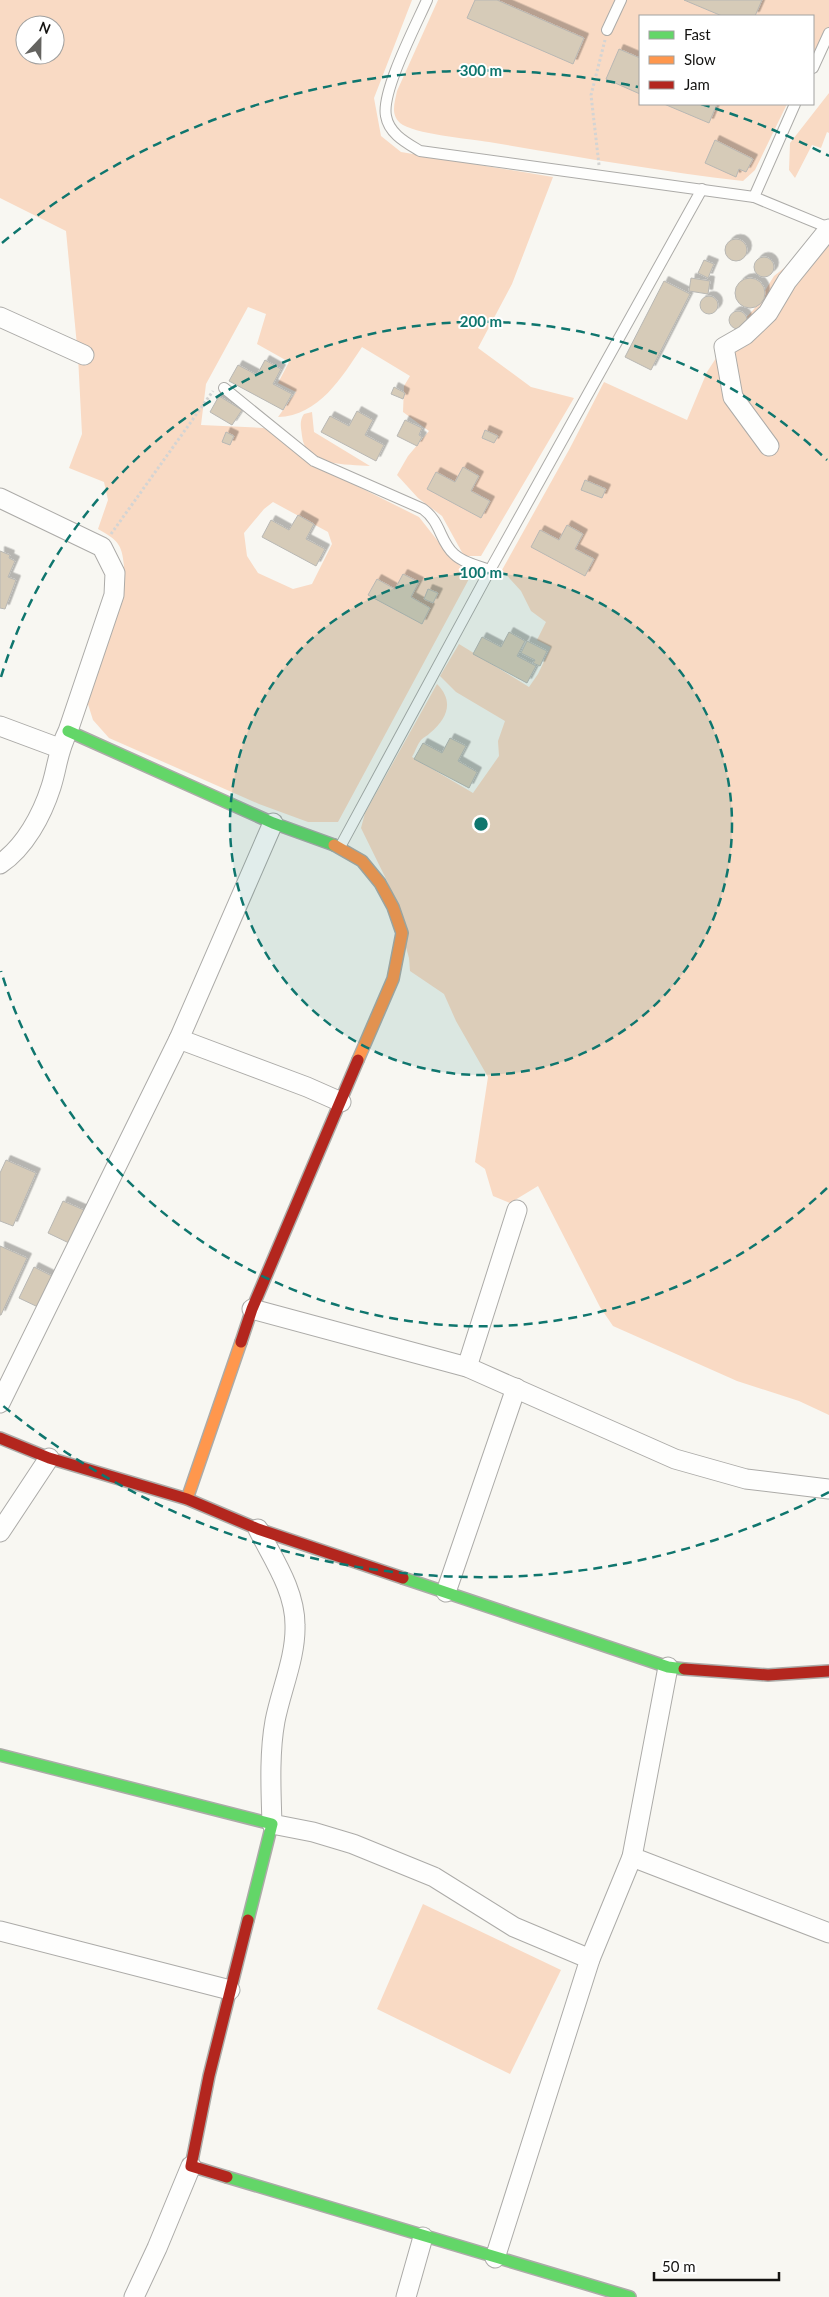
<svg xmlns="http://www.w3.org/2000/svg" width="829" height="2297" viewBox="0 0 829 2297" font-family="Lato,sans-serif">
	<defs>
		<filter id="shadow"><feDropShadow dx="4.5" dy="-4.5" stdDeviation="0" flood-color="#0004"/></filter>
	</defs>
	<rect width="100%" height="100%" fill="#f8f7f2"/>
	<g fill="#f9dac4" fill-rule="evenodd">
		<path d="M0,0h412l-38,98 7,38 20,16 152,25 -41,107 -34,64 53,39 43,11 -93,158h-17l-22,-40 -24,-18 -21,-23 11,-19 21,-25 -26,-19 1,-26 6,-10 -48,-29c-20,30 -43,69 -84,70l18,-25 -18,-9 11,-21 -32,-18 9,-30 -18,-7 -42,77 -5,41 63,3 73,48 82,41 22,28 29,32 -132,245h-30l-49,-18 -150,-66 -16,-18 -6,-19 37,-135c-2,-23 -7,-26 -26,-37l10,-29 -4,-18 -35,-14 13,-34 -4,-78 -12,-125 -66,-33zM25,25h30v30h-30zM273,502l55,30 4,12 -20,40 -19,5 -35,-16 -11,-17 -3,-23 20,-24z"/>
		<path d="M438,0h391v38l-16,22v-44h-173v88h147l-32,66 -12,11c-85,-10 -170,-25 -254,-39 -19,-3 -76,-8 -89,-19 -10,-9 -5,-21 -3,-32z"/>
		<path d="M829,93v40l-2,-1 -6,16 -9,-3 -17,33 -6,-8 1,-27z"/>
		<path d="M829,237v1178l-30,-14 -62,-20 -124,-55 -13,-19 -62,-121 -28,17 -17,-7 -8,-27 -10,-7 13,-85 -32,-56 -12,-27 -34,-23 -1,-13 -21,-75 -27,-55 4,-15 72,-129c17,17 11,34 -7,49 -3,3 -6,4 -9,7 -4,5 -6,12 -9,17l61,36 26,-37 -1,-15 7,-20 -49,-29 -16,-16 19,-32 70,43 9,-13 13,-27 -14,-7 9,-18 -15,-11 -10,-20 -19,-21 68,-122 34,-66 83,38 20,-48 26,-40 21,-23 20,-33 24,-19z"/>
		<path d="M312,412l2,20 56,34c-23,-2 -65,1 -68,-30 -1,-9 -3,-15 2,-22z"/>
		<path d="M423,1904l138,66 -51,104 -133,-65z"/>
	</g>
	<g fill="#d6cbb8" stroke="#b8b7b3" filter="url(#shadow)">
		<path d="M475,0h22l87,38 -11,26 -106,-46z"/>
		<path d="M684,0h78l-7,16h-33z"/>
		<path d="M619,49l21,9v36l-34,-15z"/>
		<path d="M664,104h53l-8,19z"/>
		<path d="M715,140l38,19 -7,13 -7,-3 -3,8 -31,-14z"/>
		<circle cx="736" cy="250" r="11"/>
		<circle cx="764" cy="267" r="10"/>
		<path d="M704,260l10,4 -6,14 -10,-5z"/>
		<path d="M691,278l19,3 -2,13 -19,-3z"/>
		<circle cx="750" cy="293" r="15"/>
		<path d="M664,281l26,13 -39,76 -26,-13z"/>
		<circle cx="709" cy="305" r="9"/>
		<circle cx="738" cy="320" r="9"/>
		<path d="M265,360l16,9 -8,15 19,10 -9,16 -54,-29 9,-16 19,10z"/>
		<path d="M394,387l11,6 -2,6 -12,-5z"/>
		<path d="M219,396l23,14 -10,15 -22,-13z"/>
		<path d="M357,411l16,9 -8,15 19,10 -8,16 -55,-29 9,-16 19,10z"/>
		<path d="M405,420l17,8 -3,7 3,2 -5,9 -20,-10z"/>
		<path d="M485,430l13,6 -4,7 -12,-5z"/>
		<path d="M226,432l8,4 -4,9 -8,-3z"/>
		<path d="M463,467l16,9 -8,15 19,10 -9,17 -54,-29 9,-17 19,10z"/>
		<path d="M585,480l21,9 -4,9 -21,-8z"/>
		<path d="M298,515l16,9 -8,15 19,10 -9,17 -54,-29 9,-17 18,10z"/>
		<path d="M567,525l16,9 -8,15 19,10 -9,17 -54,-29 9,-17 19,10z"/>
		<path d="M0,551l10,4 -1,3 6,3 -7,16 8,3 -11,29 -5,-1z"/>
		<path d="M403,574l16,8 -8,15 19,11 -8,16 -54,-29 9,-16 18,10z"/>
		<path d="M428,589l10,4 -5,10 -9,-4z"/>
		<path d="M509,632l16,9 -8,15 19,10 -9,17 -54,-29 9,-17 19,10z"/>
		<path d="M527,641l20,10 -7,15 -7,-3 2,-3 -14,-7z"/>
		<path d="M450,738l16,8 -8,15 19,11 -8,16 -55,-29 9,-16 19,10z"/>
		<path d="M6,1160l30,13 -23,53 -13,-5v-48z"/>
		<path d="M63,1201l21,9 -15,33 -21,-10z"/>
		<path d="M0,1246l27,12 -26,57h-1z"/>
		<path d="M34,1267l18,9 -14,31 -19,-9z"/>
	</g>
	<g fill="none" stroke-linecap="round" stroke-linejoin="round">
		<g stroke="#acaba8" stroke-width="12">
			<g id="lane">
				<path d="M427,0c-11,25 -46,92 -41,116 3,18 21,27 34,35l334,46 75,31"/>
				<path d="M607,30l14,-30"/>
				<path d="M813,68l16,-35"/>
				<path d="M754,197l41,-93"/>
				<path d="M224,388l90,73 109,48c18,13 17,33 31,45 9,9 25,12 36,16"/>
				<path d="M340,847l150,-277 212,-381"/>
			</g>
		</g>
		<g stroke="#acaba8" stroke-width="21">
			<g id="street">
				<path d="M0,317l84,38"/>
				<path d="M769,446l-36,-49 -9,-50 21,-12 23,-22 19,-32 42,-52"/>
				<path d="M0,498l102,49 13,26 -1,22 -46,136c-11,22 -10,34 -17,56 -9,28 -26,60 -51,77"/>
				<path d="M0,726l59,22"/>
				<path d="M179,1039l128,48 34,15"/>
				<path d="M252,1309l215,58 208,92 71,20 83,10"/>
				<path d="M467,1367l50,-157"/>
				<path d="M0,1403l179,-364 94,-216"/>
				<path d="M258,1529c15,30 37,61 37,96 1,32 -14,65 -20,96 -6,33 -4,70 -3,103l41,8 40,12 81,33 80,50 76,32"/>
				<path d="M0,1532l49,-74"/>
				<path d="M446,1592l70,-204"/>
				<path d="M668,1667l-36,190 197,76"/>
				<path d="M0,1931l230,59"/>
				<path d="M495,2258l95,-299 42,-102"/>
				<path d="M134,2297l23,-49 34,-82"/>
				<path d="M406,2297l17,-60"/>
			</g>
		</g>
		<g stroke="#acaba8" stroke-width="14">
			<g id="fast">
				<path d="M68,731l205,92 61,22"/>
				<path d="M403,1578l265,89 16,2"/>
				<path d="M0,1755l272,69 -24,96"/>
				<path d="M227,2177l403,120"/>
			</g>
		</g>
		<g stroke="#acaba8" stroke-width="14">
			<g id="slow">
				<path d="M334,845l28,16 18,22 13,24 9,26 -9,46 -35,81"/>
				<path d="M187,1499l54,-157"/>
			</g>
		</g>
		<g stroke="#acaba8" stroke-width="14">
			<g id="jam">
				<path d="M241,1342l11,-33 106,-249"/>
				<path d="M0,1438l49,20 138,41 71,30 145,49"/>
				<path d="M684,1669l84,6 61,-4"/>
				<path d="M227,2177l-36,-11 18,-90 39,-156"/>
			</g>
		</g>
		<g stroke="#d4d4d3" stroke-width="3" stroke-dasharray="2.5 2.5" stroke-linecap="butt">
			<path d="M599,165l-8,-70 14,-55"/>
			<path d="M111,534l102,-143"/>
		</g>
		<use href="#lane" stroke="#fefefd" stroke-width="10"/>
		<use href="#street" stroke="#fefefd" stroke-width="19"/>
		<use href="#fast" stroke="#63d668" stroke-width="11"/>
		<use href="#slow" stroke="#ff974d" stroke-width="11"/>
		<use href="#jam" stroke="#b3261e" stroke-width="11"/>
	</g>
	<circle cx="481" cy="824" r="251" fill="#0f766e" fill-opacity=".12"/>
	<g fill="none" stroke="#0f766e" stroke-width="2.5" stroke-dasharray="9 6">
		<circle cx="481" cy="824" r="251"/>
		<path d="M827 1188A502 502 0 0 1 1 971M1 677A502 502 0 0 1 827 460"/>
		<path d="M829 1492A753 753 0 0 1 2 1405M2 243A753 753 0 0 1 638 87M701 104A753 753 0 0 1 829 156"/>
	</g>
	<circle cx="481" cy="824" r="8" fill="#0f766e" stroke="#fff" stroke-width="2.5"/>
	<g font-size="15" text-anchor="middle" font-weight="bold" fill="#0f766e" stroke="#fff" stroke-width="4" stroke-linejoin="round" paint-order="stroke">
		<text x="481" y="76">300 m</text>
		<text x="481" y="327">200 m</text>
		<text x="481" y="578">100 m</text>
	</g>
	<rect x="639" y="15" width="175" height="90" fill="#ffffff" stroke="#a1a1a0"/>
	<rect x="649" y="31" width="25" height="8" fill="#63d668" stroke="#a1a1a0"/>
	<text x="684" y="40" font-size="15" fill="#141311">Fast</text>
	<rect x="649" y="56" width="25" height="8" fill="#ff974d" stroke="#a1a1a0"/>
	<text x="684" y="65" font-size="15" fill="#141311">Slow</text>
	<rect x="649" y="81" width="25" height="8" fill="#b3261e" stroke="#a1a1a0"/>
	<text x="684" y="90" font-size="15" fill="#141311">Jam</text>
	<g transform="translate(40 40) rotate(22)"><circle r="24" fill="#ffffff" stroke="#a1a1a0"/>
	<path d="M0-4L9 19L0 12L-9 19Z" fill="#646360"/>
	<text y="-8" font-size="14" font-weight="bold" text-anchor="middle" fill="#141311">N</text>
	</g>
	<path d="M654 2272v8h125v-8" fill="none" stroke="#141311" stroke-width="2.5"/>
	<text x="662" y="2272" font-size="15" fill="#141311" stroke="#ffffff" stroke-width="4" paint-order="stroke">50 m</text>
</svg>
